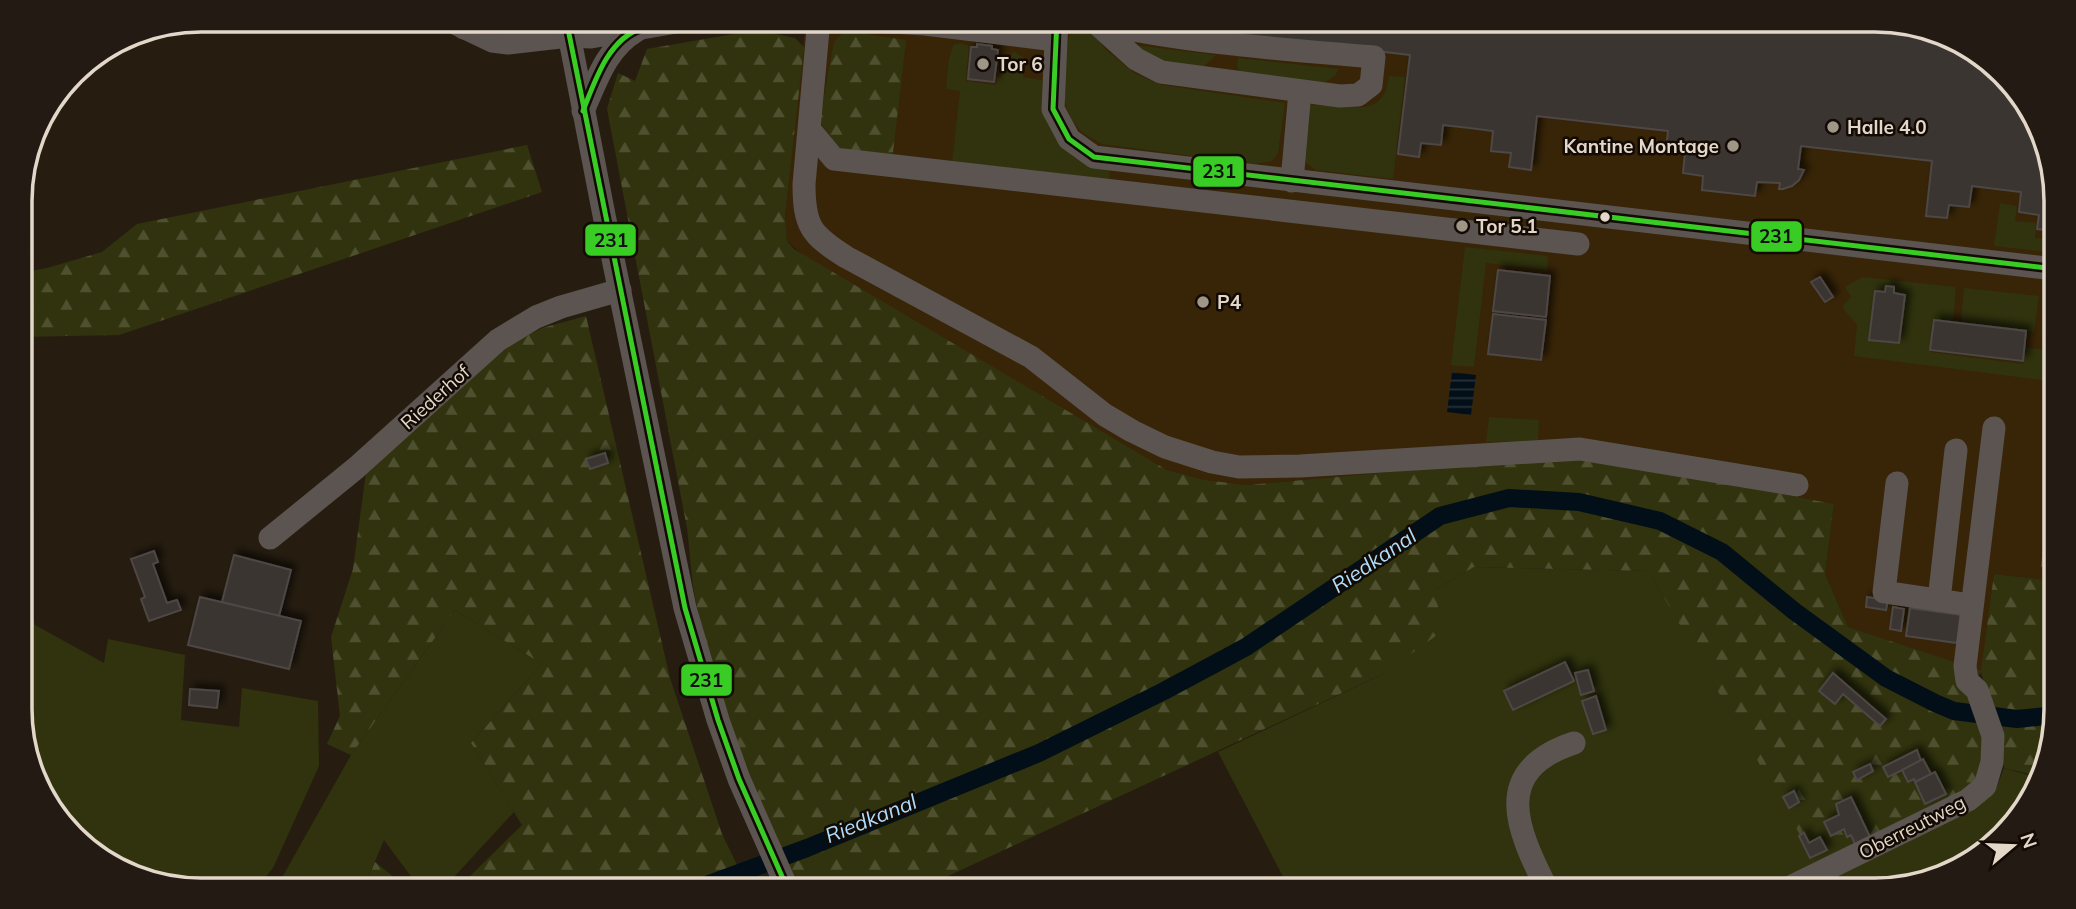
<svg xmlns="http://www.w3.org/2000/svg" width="2076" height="909" viewBox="0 0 2076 909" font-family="Mulish,sans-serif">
	<defs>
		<pattern id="forest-firs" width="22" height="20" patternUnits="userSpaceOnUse" patternTransform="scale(1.75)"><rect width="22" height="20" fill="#30330d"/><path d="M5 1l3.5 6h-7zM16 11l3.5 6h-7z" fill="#4e502f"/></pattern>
		<pattern id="water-rules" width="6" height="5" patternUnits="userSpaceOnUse" patternTransform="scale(1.75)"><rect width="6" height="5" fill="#030f18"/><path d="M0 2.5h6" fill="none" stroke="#273138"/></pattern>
		<filter id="shadow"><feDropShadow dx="5" dy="-5" stdDeviation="3.5" flood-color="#0009"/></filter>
	</defs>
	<rect width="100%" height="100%" fill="#261d10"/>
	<path fill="#382507" d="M806,19h1069l69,14 75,57 36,87 1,404 -62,-7 -12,98 -134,-45 -23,-53 9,-70 -256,-49 -331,30 -42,-5 -38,-10 -362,-213 -18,-16 -2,-25z"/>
	<g fill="#30330d">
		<path d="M1072,19h12l22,31 28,23 27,12 124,18 -7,50 -6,8 -17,3 -153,-20c-7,-5 -17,-8 -23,-15 -27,-29 -12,-74 -7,-110z"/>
		<path d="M960,43l9,3 -3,35 30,4 2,-8h4l2,-21 7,1 2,-6 11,7 -1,19 19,3c1,63 17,62 68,87l-1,13 -157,-17 8,-72 -14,-2 3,-30 4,-14z"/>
		<path d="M1135,45l81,10 -13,12 -44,-5z"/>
		<path d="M1238,58l101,11 -4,7 -10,6 -76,-5 -10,-5 -2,-7z"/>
		<path d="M1389,76l16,1 -12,102 -77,-9 -10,-7 -4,-16 5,-42c10,0 19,0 29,1 28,2 49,6 53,-30z"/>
		<path d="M2000,203l17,3 -2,15 21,2 -1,15 20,2v13l-61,-7z"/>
		<path d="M1465,247l83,9 -1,14 -61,-7 -12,104 -23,-2z"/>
		<path d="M1862,277l94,10 -3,34 -20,-2 -3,33 93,12 3,-16 20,2 2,-16 -7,-1 4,-32 11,1v106l-10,-1 2,-24 -6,-3 -188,-24 3,-31 -15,-18 9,-10 -6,-10z"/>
		<path d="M1964,288l75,8 -5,36 -73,-11z"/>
		<path d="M1489,417l50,3 -1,21 -52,1z"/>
		<path d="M1474,567l175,4 178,309 170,-94 7,-18 38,11 -66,80 -89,30 -597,1 -72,-138 167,-79 51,-84z"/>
		<path d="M21,568l14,57 69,38 4,-24 77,16 -4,65 58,7 3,-39 76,13 1,65 -46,102 -18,22h-54l-69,-14 -75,-57 -36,-87z"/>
		<path d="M455,610l87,54 -71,79 43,69 -72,78h-21l-37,-50 -21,50h-88l76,-135z"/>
	</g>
	<g fill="url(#forest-firs)">
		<path d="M757,30l38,8 9,9 -19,169 2,25 7,8 373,221 38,10 42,5 331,-30 256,49 -9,70 23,53 133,44 13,-97 62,7 1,128 -14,68 -39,-9 -5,-33 -18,-63 -11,18 14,36 -2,46 -11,17 -152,79 -170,-297 -175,-4 -38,22 5,43 -56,41 -467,217h-117c-45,-93 -85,-190 -106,-292 -4,-23 -5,-47 -8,-70l-80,-419 11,-36 17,8 12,-32z"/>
		<path d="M845,31l61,9 -14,121 -53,-10 -19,-30 14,-79z"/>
		<path d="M527,145l15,47 -423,143 -99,2v-64l27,-5 55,-16 35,-28z"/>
		<path d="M586,316l84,362 52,156 16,33 -65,23h-217l66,-65 -51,-82 71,-79 -87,-54 -104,145 -24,-11 13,-28 -9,-79 22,-68 14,-104 136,-117 39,-20z"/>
		<path d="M375,862l35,28h-47z"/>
	</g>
	<path fill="url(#water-rules)" d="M1452,372l24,3 -5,40 -24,-3z"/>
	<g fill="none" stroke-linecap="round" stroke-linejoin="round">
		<path stroke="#030f18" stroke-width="18" d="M693,890l114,-42 232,-95 125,-62 82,-44 194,-131 69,-18 70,4 81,19 62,31 72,59 92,67 49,25 19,8 63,8 39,-4"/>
	</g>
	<g fill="#3a3432" stroke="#4d4745" stroke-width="2" filter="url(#shadow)">
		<path d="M1105,19h118l-1,14z"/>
		<path d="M1223,19h652l69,14 75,57 36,87v54l-18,-2 2,-14 -20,-3 2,-20 -49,-6 -3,21 -20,-2 -2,13 -21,-2 6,-55 -131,-15 -3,23 6,1 -5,10 -7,6 -9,3h-4l1,-6 -23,-1 -2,14 -53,-6 1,-14 -20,-3 2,-20 -19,-2 2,-20 -131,-15 -6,54 -22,-3 2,-14 -20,-2 2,-20 -23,-3 -27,-3 -2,20 -20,-2 -2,14 -21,-3 12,-99 -188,-22z"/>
		<path d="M977,44l15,2v3l6,1 -4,32 -26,-3 3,-32h6z"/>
		<path d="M1498,270l52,6 -4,41 -53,-6z"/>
		<path d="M1820,277l13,20 -8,5 -14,-20z"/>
		<path d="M1886,286l8,1v6l11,2 -6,48 -30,-3 6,-49 10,1z"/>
		<path d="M1493,314l53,6 -5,40 -53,-6z"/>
		<path d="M1934,320l92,11 -3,30 -93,-11z"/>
		<path d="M605,453l3,10 -18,6 -4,-10z"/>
		<path d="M2044,548l12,2v18l-14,-2z"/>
		<path d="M154,551l4,11 -5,2 14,39 10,-3 4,10 -32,11 -8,-22 4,-2 -14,-38z"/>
		<path d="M234,555l57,15 -12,46 -57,-14z"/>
		<path d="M200,597l101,24 -12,48 -101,-24z"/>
		<path d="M1867,597l21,3 -2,10 -20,-3z"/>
		<path d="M1893,607l11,2 -3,22 -11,-2z"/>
		<path d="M1910,608l51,7 -4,28 -51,-7z"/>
		<path d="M1565,662l9,19 -61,29 -9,-19z"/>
		<path d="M1588,670l6,21 -13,4 -6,-22z"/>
		<path d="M1833,673l53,46 -6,7 -37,-32 -8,10 -16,-13z"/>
		<path d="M190,689l29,2 -2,17 -28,-3z"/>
		<path d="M1596,696l10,34 -13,4 -11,-33z"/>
		<path d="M1917,750l4,11 -33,16 -5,-10z"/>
		<path d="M1923,759l8,15 -16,8 -1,-3 -6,3 -6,-12z"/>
		<path d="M1870,764l3,7 -16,9 -4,-8z"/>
		<path d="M1935,772l11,22 -21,10 -10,-22z"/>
		<path d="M1794,791l5,11 -10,6 -6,-11z"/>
		<path d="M1851,797l19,40 -15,7 -4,-9 -4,2 -3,-8 -13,7 -7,-14 15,-7 -3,-11z"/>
		<path d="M1804,833l5,10 11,-6 7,13 -17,8 -11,-22z"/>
	</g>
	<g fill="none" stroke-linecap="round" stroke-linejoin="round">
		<g stroke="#5b5450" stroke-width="23">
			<path d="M446,19l46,22 16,2 61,-7 22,1 102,-18"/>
			<path d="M566,19l38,196 81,393 33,112 21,59 49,111"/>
			<path d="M819,19l-15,165c0,42 7,51 42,73l185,100 74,58 27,16 33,16 47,15 27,5 61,-1 280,-17 217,36"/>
			<path d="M841,19l84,5 130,16"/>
			<path d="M1032,19l25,3"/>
			<path d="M1057,19l-4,90 16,30 25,18 961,112"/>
			<path d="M1093,19l2,3c92,21 186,27 279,35l-3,28 -13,10 -18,1 -179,-24 -25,-13 -41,-37"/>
			<path d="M464,28l64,-9"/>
			<path d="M583,111c14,-31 23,-62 53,-80"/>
			<path d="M810,130l24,29 744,85"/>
			<path d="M1292,181l8,-90"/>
			<path d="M1897,483l-13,109 87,13"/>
			<path d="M270,538l86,-70 142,-128 38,-23 25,-10 59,-17"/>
			<path d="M1939,600l17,-150"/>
			<path d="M1547,889c-30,-60 -57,-118 27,-146"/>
			<path d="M1786,889l182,-89 17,-14 7,-24 1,-26 -16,-46 -10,-9 -2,-15 29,-238"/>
		</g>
		<g stroke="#120a03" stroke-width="10">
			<g id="bus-1">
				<path d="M566,19l119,589 33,112 21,59 49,111"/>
				<path d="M1057,19l-4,90 16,30 25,18 961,112"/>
				<path d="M583,111c12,-30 25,-72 59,-83 16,-5 33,-6 49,-9"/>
			</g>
		</g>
		<use href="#bus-1" stroke="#38cc25" stroke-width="5"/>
	</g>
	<g fill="#a09688" stroke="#120a03" stroke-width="2.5">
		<circle cx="983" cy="64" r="7"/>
		<circle cx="1833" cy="127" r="7"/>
		<circle cx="1733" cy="146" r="7"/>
		<circle cx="1462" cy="226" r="7"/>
		<circle cx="1203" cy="302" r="7"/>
	</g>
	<circle fill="#e2d7c9" stroke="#120a03" stroke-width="2.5" cx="1605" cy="217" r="6"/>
	<g text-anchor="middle" stroke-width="5" stroke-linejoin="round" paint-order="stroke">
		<g font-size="19" font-weight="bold" fill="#e2d7c9" stroke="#120a03" text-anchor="start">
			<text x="997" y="71">Tor 6</text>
			<text x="1847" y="134">Halle 4.0</text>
			<text x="1719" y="153" text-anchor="end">Kantine Montage</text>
			<text x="1476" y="233">Tor 5.1</text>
			<text x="1217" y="309">P4</text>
		</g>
		<g font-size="19" fill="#e2d7c9" stroke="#120a03">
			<text transform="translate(435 397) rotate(-42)" y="7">Riederhof</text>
			<text transform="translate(1912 827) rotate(-27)" y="7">Oberreutweg</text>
		</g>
		<g font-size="21" font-style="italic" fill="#addeff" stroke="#120a03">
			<text transform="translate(1374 561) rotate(-34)" y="7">Riedkanal</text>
			<text transform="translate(871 819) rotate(-22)" y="7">Riedkanal</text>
		</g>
	</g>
	<path d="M0 0H2076V909H0ZM201 32H1875A169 169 0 0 1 2044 201V709A169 169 0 0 1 1875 878H201A169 169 0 0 1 32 709V201A169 169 0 0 1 201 32Z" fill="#231a13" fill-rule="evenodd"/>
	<path fill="none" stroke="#e2d7c9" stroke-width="3.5" d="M201 32H1875A169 169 0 0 1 2044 201V709A169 169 0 0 1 1875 878H201A169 169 0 0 1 32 709V201A169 169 0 0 1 201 32Z"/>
	<g stroke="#120a03" stroke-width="2.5">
		<rect x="1192" y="155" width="53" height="33" rx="7" fill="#38cc25"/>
		<rect x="1750" y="220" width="53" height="33" rx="7" fill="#38cc25"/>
		<rect x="584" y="223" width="53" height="34" rx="7" fill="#38cc25"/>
		<rect x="680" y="663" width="53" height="34" rx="7" fill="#38cc25"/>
	</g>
	<g font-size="19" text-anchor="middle" font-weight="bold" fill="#111">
		<text x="1219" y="178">231</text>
		<text x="1776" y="243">231</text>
		<text x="611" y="247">231</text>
		<text x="706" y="687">231</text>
	</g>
	<g transform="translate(2013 846) rotate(71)" stroke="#120a03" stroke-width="5" paint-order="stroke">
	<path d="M0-5L12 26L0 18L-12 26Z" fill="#e2d7c9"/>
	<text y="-10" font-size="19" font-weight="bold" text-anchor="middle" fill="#e2d7c9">N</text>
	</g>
</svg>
